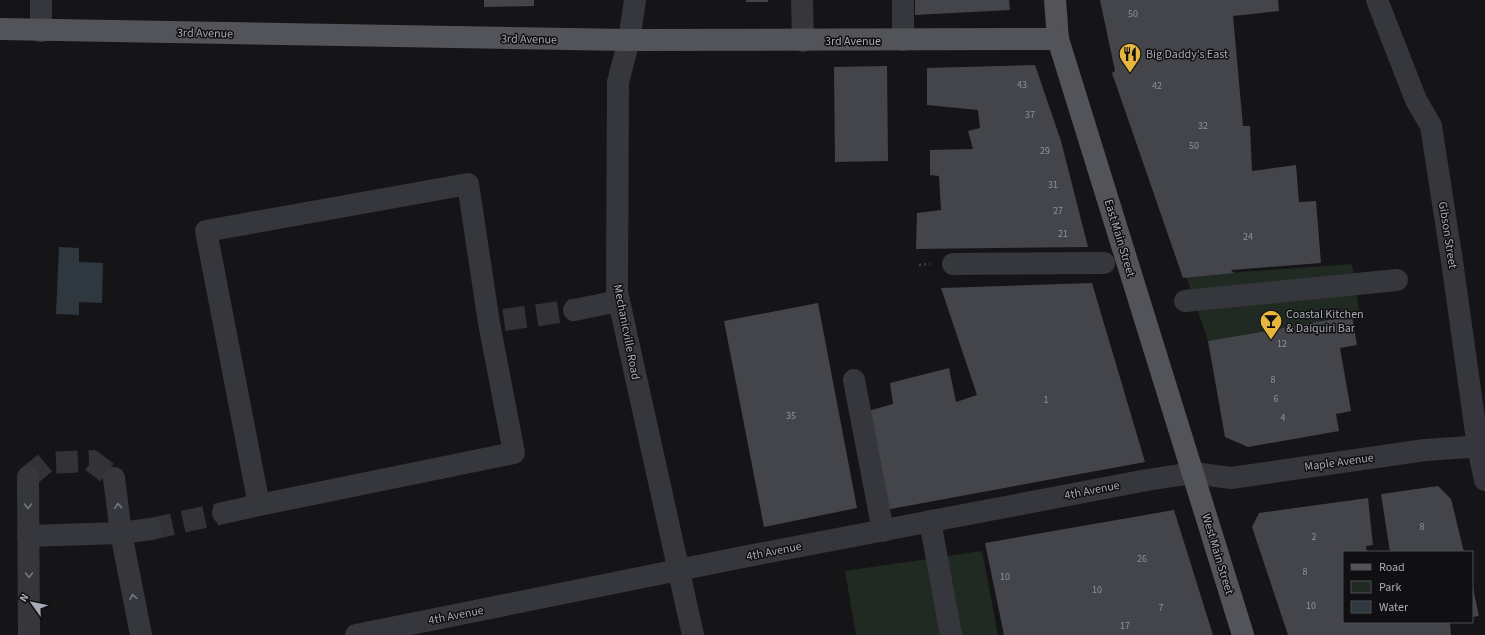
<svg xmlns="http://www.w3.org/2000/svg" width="1485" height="635" viewBox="0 0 1485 635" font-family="'Source Sans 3',sans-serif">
	<rect width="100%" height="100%" fill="#151517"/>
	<g fill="#212923">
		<path d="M1352,264l8,51 -152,26 -22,-65z"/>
		<path d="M982,551l16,84h-142l-11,-64z"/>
	</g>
	<path fill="#2f373f" d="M59,247l20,1v14l24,1 -1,40 -23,-1v13l-23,-1z"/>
	<g fill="#44454a">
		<path d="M484,0h50v6l-50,1z"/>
		<rect x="746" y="0" width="22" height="2"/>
		<path d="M915,0h94l1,10 -95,5z"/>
		<path d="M1100,0h178l1,11 -46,5 10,110h7l2,45 44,-6 3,37 17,-1 5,62 -90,7 3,3 -51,5 -71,-205 3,-2z"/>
		<path d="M1035,65l26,76 27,106 -172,2 1,-36 24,-3 -2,-34 -9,-1v-25l43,-1 -5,-18 12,-3 -2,-18 -51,-5v-37z"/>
		<path d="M887,66l1,95 -53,1 -1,-95z"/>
		<path d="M1092,283l53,179 -260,48 -17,-99 25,-7 -3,-21 59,-15 7,34 21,-7 -36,-107z"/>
		<path d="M818,303l39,205 -93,19 -40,-206z"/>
		<path d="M1352,316l5,29 -17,3 11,63 -15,3 3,17 -91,16 -23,-10 -17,-96z"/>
		<path d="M1438,486l13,13 13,53h-74l-9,-58z"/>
		<path d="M1368,498l5,47 -7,1 1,6h-23v70h106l1,13h-163l-36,-108 7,-14z"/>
		<path d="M1174,510l39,125h-209l-19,-92z"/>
		<path d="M1472,588h1l6,28 -7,1z"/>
	</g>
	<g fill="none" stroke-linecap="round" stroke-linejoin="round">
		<g stroke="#323337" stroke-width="22" stroke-dasharray="22 11" stroke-linecap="butt">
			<path d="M504,320l70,-10"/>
			<path d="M28,477l17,-14 47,-2 22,17"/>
			<path d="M151,529l72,-16"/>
		</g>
		<path stroke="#3c3e43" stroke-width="2.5" stroke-dasharray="2 3" stroke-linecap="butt" d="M919,265l11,-1"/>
		<g stroke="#36373c" stroke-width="22">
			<path d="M635,0l-6,40 -11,42 -1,210 76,343"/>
			<path d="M802,0l1,41"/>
			<path d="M1377,0l39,100 15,26 21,135 26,186 7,33"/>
			<path d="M41,31v-31"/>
			<path d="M903,40v-40"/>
			<path d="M468,184l21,139 25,130 -255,52 -53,-274z"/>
			<path d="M953,264l151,-1"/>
			<path d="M1185,301l212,-21"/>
			<path d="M574,310l45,-9"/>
			<path d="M854,380l29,151"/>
			<path d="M28,477l1,158"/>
			<path d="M114,478l7,55 20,102"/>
			<path d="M223,513l36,-8"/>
			<path d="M930,521l21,114"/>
			<path d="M28,536l93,-3 30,-4"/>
			<path d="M356,635l387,-78 404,-77 46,-7 38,5 194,-28 60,-4"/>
		</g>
		<g stroke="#53545a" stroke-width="22">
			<path d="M1055,0l3,39 185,596"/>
			<path d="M0,29l629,11 429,-1"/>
		</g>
	</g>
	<defs><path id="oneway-chevron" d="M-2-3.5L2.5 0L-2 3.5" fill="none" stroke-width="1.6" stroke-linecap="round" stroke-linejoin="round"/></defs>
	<g stroke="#75777f">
		<use href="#oneway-chevron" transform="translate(28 506) rotate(89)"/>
		<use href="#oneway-chevron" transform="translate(118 506) rotate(-96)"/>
		<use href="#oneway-chevron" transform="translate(29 575) rotate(89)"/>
		<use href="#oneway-chevron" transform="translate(133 597) rotate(-101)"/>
	</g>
	<defs>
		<g id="restaurant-pin" transform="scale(1.15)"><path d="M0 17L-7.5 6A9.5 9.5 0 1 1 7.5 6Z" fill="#e7b73d" stroke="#101012"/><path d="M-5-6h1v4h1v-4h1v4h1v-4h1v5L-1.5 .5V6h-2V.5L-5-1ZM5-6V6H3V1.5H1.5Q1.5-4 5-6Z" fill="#111"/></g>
		<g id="bar-pin" transform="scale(1.15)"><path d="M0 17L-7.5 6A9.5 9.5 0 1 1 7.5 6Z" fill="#e7b73d" stroke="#101012"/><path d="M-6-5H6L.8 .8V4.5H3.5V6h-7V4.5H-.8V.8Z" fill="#111"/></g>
	</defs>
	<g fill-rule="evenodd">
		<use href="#restaurant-pin" x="1130" y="54"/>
		<use href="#bar-pin" x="1271" y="321"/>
	</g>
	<g text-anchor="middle" stroke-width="3" stroke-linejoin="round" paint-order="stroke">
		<g font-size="10" fill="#8f929b">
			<text x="1133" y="17">50</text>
			<text x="1022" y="88">43</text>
			<text x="1157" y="89">42</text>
			<text x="1030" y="118">37</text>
			<text x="1203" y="129">32</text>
			<text x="1194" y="149">50</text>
			<text x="1045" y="154">29</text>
			<text x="1053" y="188">31</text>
			<text x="1058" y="214">27</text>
			<text x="1063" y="237">21</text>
			<text x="1248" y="240">24</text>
			<text x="1282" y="347">12</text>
			<text x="1273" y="383">8</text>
			<text x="1276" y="402">6</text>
			<text x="1046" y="403">1</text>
			<text x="791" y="419">35</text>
			<text x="1283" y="421">4</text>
			<text x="1422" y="530">8</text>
			<text x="1314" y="540">2</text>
			<text x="1142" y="562">26</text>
			<text x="1305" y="575">8</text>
			<text x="1005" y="580">10</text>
			<text x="1097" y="593">10</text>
			<text x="1311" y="609">10</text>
			<text x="1161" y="611">7</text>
			<text x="1125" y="629">17</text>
		</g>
		<g font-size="12" fill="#a8abb6" stroke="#101012">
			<text transform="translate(205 33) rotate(1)" y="4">3rd Avenue</text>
			<text transform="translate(529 39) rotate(1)" y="4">3rd Avenue</text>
			<text x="853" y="45">3rd Avenue</text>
			<text transform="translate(1448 235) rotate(81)" y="4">Gibson Street</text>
			<text transform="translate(1120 238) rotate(73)" y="4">East Main Street</text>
			<text transform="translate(627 332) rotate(79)" y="4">Mechanicville Road</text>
			<text transform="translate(1339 462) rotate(-8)" y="4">Maple Avenue</text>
			<text transform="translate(1092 490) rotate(-11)" y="4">4th Avenue</text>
			<text transform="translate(774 551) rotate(-11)" y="4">4th Avenue</text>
			<text transform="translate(1218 554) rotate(73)" y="4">West Main Street</text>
			<text transform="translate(456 615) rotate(-11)" y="4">4th Avenue</text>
		</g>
		<g font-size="12" fill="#a8abb6" stroke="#101012" text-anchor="start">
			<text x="1146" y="58">Big Daddy’s East</text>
			<text x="1286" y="318">Coastal Kitchen<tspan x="1286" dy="14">&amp; Daiquiri Bar</tspan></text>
		</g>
	</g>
	<rect x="1343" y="551" width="130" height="72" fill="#101012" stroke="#4d4e54"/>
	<rect x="1351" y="564" width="20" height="6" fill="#53545a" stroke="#4d4e54"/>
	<text x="1379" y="571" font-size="12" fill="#a8abb6">Road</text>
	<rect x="1351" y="581" width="20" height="12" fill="#212923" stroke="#4d4e54"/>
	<text x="1379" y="591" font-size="12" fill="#a8abb6">Park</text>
	<rect x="1351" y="601" width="20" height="12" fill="#2f373f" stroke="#4d4e54"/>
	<text x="1379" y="611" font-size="12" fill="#a8abb6">Water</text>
	<g transform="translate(32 603) rotate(303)" stroke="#101012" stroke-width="3" paint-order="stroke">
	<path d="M0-3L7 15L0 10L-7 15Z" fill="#a8abb6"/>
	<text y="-6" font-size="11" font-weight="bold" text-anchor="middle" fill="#a8abb6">N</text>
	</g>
</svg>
